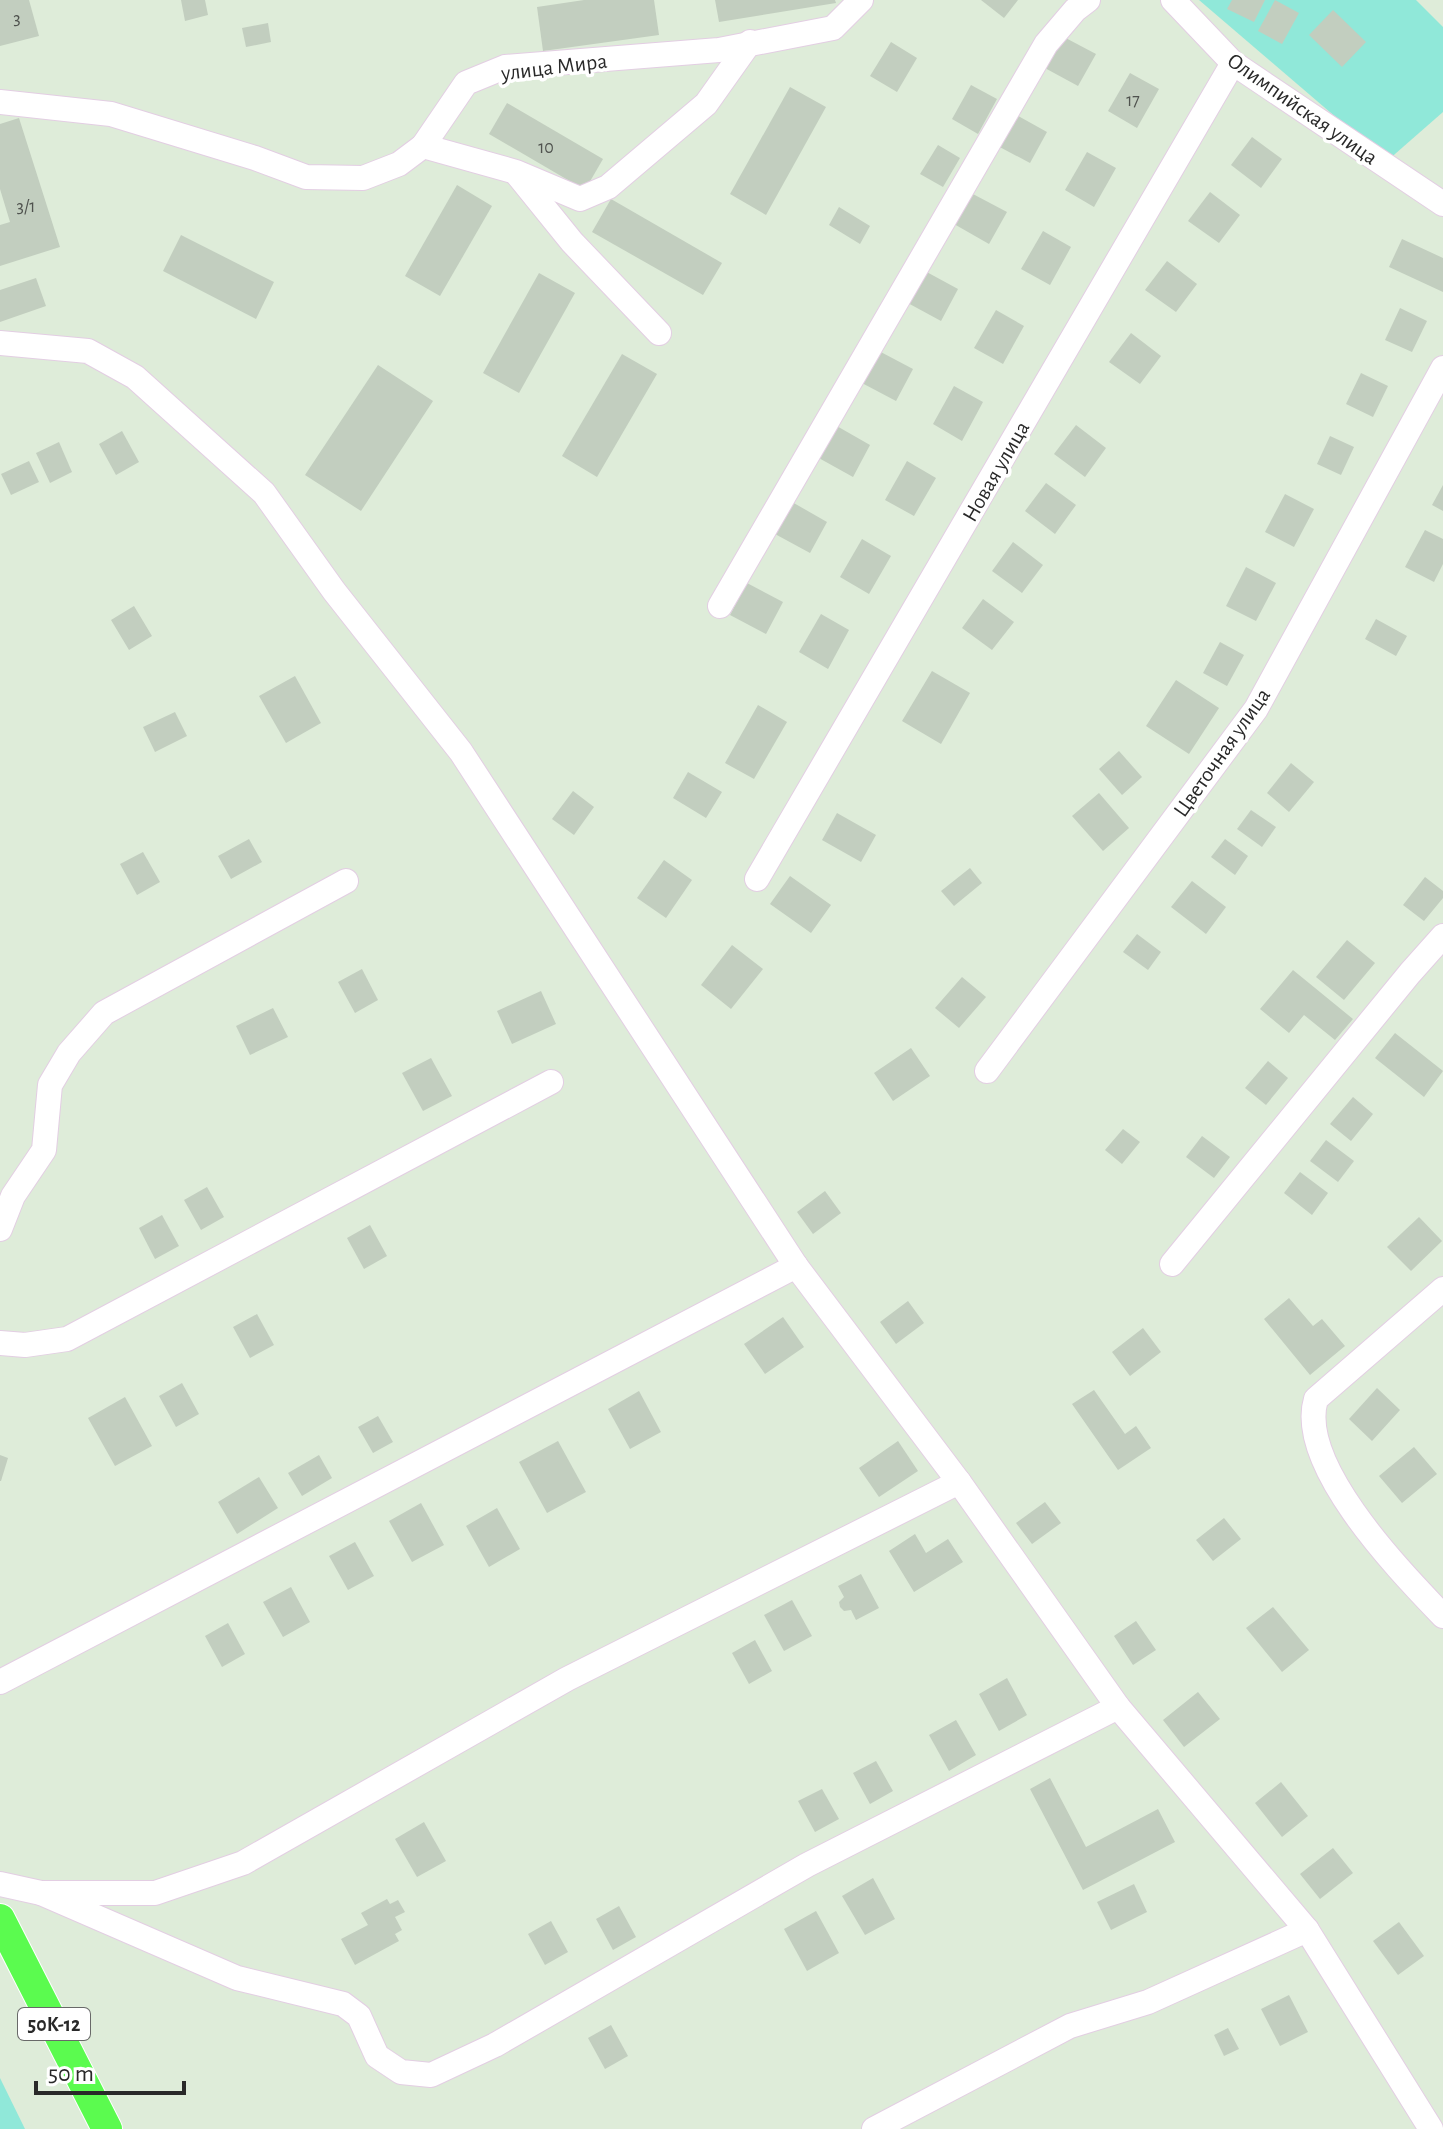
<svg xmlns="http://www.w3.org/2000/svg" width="1443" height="2129" viewBox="0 0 1443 2129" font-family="'Alegreya Sans',sans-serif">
	<rect width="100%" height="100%" fill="#deecd9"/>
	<g fill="#90e8d9">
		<path d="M1199,0h217l27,27v85l-56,49z"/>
		<path d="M0,2078l25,51h-25z"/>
	</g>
	<g fill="#c2cebf">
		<path d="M0,0h29l10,36 -39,10z"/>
		<path d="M181,0h24l3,15 -23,6z"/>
		<path d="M584,0h70l5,35 -116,16 -6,-44z"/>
		<path d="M715,0h120l1,3 -117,19z"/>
		<path d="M981,0h37l-14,18z"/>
		<path d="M1232,0h33l-11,22 -27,-13z"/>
		<path d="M1275,0l24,13 -17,31 -24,-13z"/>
		<path d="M1333,10l33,32 -24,25 -33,-32z"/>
		<path d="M268,23l3,19 -25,5 -4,-19z"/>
		<path d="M1060,35l36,19 -18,32 -35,-19z"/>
		<path d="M891,42l26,16 -20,34 -27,-16z"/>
		<path d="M1130,73l29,16 -22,39 -29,-17z"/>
		<path d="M971,85l26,14 -19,35 -26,-15z"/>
		<path d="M790,87l36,20 -60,108 -36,-21z"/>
		<path d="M507,103l96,56 -18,31 -96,-56z"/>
		<path d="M1011,112l36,20 -17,31 -36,-19z"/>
		<path d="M19,118l41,129 -60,19v-41l10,-3 -10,-33v-65z"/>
		<path d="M1252,137l30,22 -21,29 -30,-23z"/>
		<path d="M938,145l22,13 -17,29 -23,-13z"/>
		<path d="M1087,152l29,16 -22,39 -29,-17z"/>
		<path d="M457,185l35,21 -52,90 -35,-20z"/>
		<path d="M1210,192l30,23 -21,28 -31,-22z"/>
		<path d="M971,193l36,19 -18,32 -35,-20z"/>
		<path d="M611,199l111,64 -19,32 -111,-63z"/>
		<path d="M839,207l31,19 -10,18 -31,-19z"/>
		<path d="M1043,231l28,16 -21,38 -29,-16z"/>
		<path d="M181,235l93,47 -18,37 -93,-48z"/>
		<path d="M1402,239l41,19v34l-54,-25z"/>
		<path d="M1167,261l30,23 -21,28 -31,-22z"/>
		<path d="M923,270l35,19 -17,32 -35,-19z"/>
		<path d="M539,273l36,20 -56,100 -36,-20z"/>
		<path d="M36,278l10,28 -46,16v-32z"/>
		<path d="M1400,308l27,13 -15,31 -27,-12z"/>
		<path d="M996,310l28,16 -21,38 -29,-16z"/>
		<path d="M1131,333l30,23 -21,28 -31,-22z"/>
		<path d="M877,350l36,19 -17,32 -36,-19z"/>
		<path d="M622,354l35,20 -60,103 -35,-21z"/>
		<path d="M378,365l55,36 -72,110 -56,-36z"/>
		<path d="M1361,373l27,13 -15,31 -27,-13z"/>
		<path d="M954,386l29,16 -21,39 -29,-17z"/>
		<path d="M835,425l35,20 -17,32 -36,-20z"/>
		<path d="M1076,425l30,23 -21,29 -31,-23z"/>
		<path d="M122,431l17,31 -23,13 -17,-31z"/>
		<path d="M1330,436l24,11 -13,28 -24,-11z"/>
		<path d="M59,442l13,30 -22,11 -14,-30z"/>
		<path d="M29,461l10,21 -28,13 -10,-21z"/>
		<path d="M907,461l29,17 -22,38 -29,-16z"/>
		<path d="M1046,483l30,22 -21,29 -30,-23z"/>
		<path d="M1443,485v26l-11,-6z"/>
		<path d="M1285,494l29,15 -20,38 -29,-15z"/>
		<path d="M792,502l35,20 -17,31 -35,-19z"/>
		<path d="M1425,530l18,9v25l-9,18 -29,-15z"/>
		<path d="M862,539l29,17 -22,38 -29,-17z"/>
		<path d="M1013,542l30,23 -21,28 -30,-22z"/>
		<path d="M1246,567l30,16 -20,38 -30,-15z"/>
		<path d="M747,583l36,19 -17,32 -36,-19z"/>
		<path d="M983,599l31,23 -22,28 -30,-22z"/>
		<path d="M134,606l18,30 -23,14 -18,-30z"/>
		<path d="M821,614l28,16 -21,39 -29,-17z"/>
		<path d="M1376,619l31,17 -11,20 -31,-17z"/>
		<path d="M1220,642l24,13 -17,31 -24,-13z"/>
		<path d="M932,671l38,22 -29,51 -39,-23z"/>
		<path d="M295,676l26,47 -35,20 -27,-47z"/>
		<path d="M1176,680l43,28 -30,46 -43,-28z"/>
		<path d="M758,705l29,17 -33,57 -29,-16z"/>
		<path d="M175,712l12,24 -32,16 -12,-25z"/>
		<path d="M1119,751l23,26 -20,18 -23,-26z"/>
		<path d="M1291,763l23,19 -25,30 -22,-19z"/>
		<path d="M688,772l34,20 -16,26 -33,-20z"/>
		<path d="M573,791l21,16 -20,28 -22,-16z"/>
		<path d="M1099,793l30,35 -26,23 -31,-35z"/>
		<path d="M1251,810l25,17 -14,20 -25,-18z"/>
		<path d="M837,813l39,22 -15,27 -39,-22z"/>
		<path d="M249,839l13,23 -31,17 -13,-23z"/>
		<path d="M1225,839l23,17 -13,19 -24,-18z"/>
		<path d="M143,852l17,30 -23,13 -17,-31z"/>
		<path d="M664,860l28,20 -26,38 -29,-20z"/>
		<path d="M970,868l12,15 -28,23 -13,-15z"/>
		<path d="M790,876l41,29 -20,28 -41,-29z"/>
		<path d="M1425,877l18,14v7l-19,23 -21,-16z"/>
		<path d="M1192,881l34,26 -20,27 -35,-27z"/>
		<path d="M1137,934l24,18 -13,18 -25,-18z"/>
		<path d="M1347,940l28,23 -31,37 -28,-23z"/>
		<path d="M732,945l31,24 -32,40 -30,-24z"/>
		<path d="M362,969l16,31 -23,13 -17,-31z"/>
		<path d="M1293,970l60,49 -18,21 -31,-25 -15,18 -29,-24z"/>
		<path d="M962,977l24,20 -27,31 -24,-20z"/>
		<path d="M541,991l15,33 -44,20 -15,-33z"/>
		<path d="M273,1008l15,29 -38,18 -14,-29z"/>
		<path d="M1395,1033l48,38 -19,26 -49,-39z"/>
		<path d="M911,1048l19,28 -37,25 -19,-28z"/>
		<path d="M431,1058l21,38 -29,15 -21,-38z"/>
		<path d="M1268,1061l20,17 -22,27 -21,-17z"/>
		<path d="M1353,1097l20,17 -22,27 -21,-17z"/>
		<path d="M1123,1129l17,13 -18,22 -17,-14z"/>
		<path d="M1202,1136l28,21 -16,21 -28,-21z"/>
		<path d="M1326,1140l28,21 -16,21 -28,-21z"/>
		<path d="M1300,1172l28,21 -16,22 -28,-22z"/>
		<path d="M207,1187l17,30 -23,13 -17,-30z"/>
		<path d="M825,1191l16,22 -28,21 -16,-22z"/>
		<path d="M162,1215l17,31 -24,13 -16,-31z"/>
		<path d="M1419,1217l23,24 -31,30 -24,-24z"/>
		<path d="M370,1225l17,31 -23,13 -17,-31z"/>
		<path d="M1289,1298l24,28 9,-7 23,27 -35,29 -46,-56z"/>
		<path d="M908,1301l16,22 -28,21 -16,-22z"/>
		<path d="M257,1314l17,31 -24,13 -17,-31z"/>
		<path d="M783,1317l21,30 -39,27 -21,-30z"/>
		<path d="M1143,1328l18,24 -31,24 -18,-24z"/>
		<path d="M182,1383l17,31 -23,13 -17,-31z"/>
		<path d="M1377,1388l23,22 -28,31 -23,-22z"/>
		<path d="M1094,1390l31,44 11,-8 15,22 -33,22 -46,-66z"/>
		<path d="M639,1391l22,41 -31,17 -22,-40z"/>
		<path d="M125,1397l27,49 -37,20 -27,-48z"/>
		<path d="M378,1416l15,26 -20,11 -15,-26z"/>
		<path d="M558,1441l28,51 -39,21 -28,-51z"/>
		<path d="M898,1441l20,30 -39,26 -20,-29z"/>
		<path d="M1414,1447l23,27 -35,29 -23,-27z"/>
		<path d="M0,1455l8,3 -7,23h-1z"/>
		<path d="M319,1455l13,23 -30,18 -14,-23z"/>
		<path d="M259,1477l19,31 -41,26 -19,-32z"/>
		<path d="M1045,1502l16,21 -29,21 -16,-21z"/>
		<path d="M421,1503l23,42 -32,17 -23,-41z"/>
		<path d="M497,1508l23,41 -31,18 -23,-41z"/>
		<path d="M1224,1518l17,21 -28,22 -17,-21z"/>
		<path d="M915,1534l11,19 22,-14 15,23 -49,30 -25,-41z"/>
		<path d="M355,1542l19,34 -26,14 -19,-34z"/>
		<path d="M861,1574l18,34 -23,12 -5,-10 -7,1 -4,-4 -1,-5 5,-5 -6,-11z"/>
		<path d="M291,1587l19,35 -27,15 -20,-35z"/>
		<path d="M792,1600l20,36 -28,15 -20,-36z"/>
		<path d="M1273,1607l36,43 -27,22 -36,-44z"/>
		<path d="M1136,1621l20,29 -23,15 -19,-29z"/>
		<path d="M228,1623l17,31 -23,13 -17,-31z"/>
		<path d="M755,1640l17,31 -23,13 -17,-31z"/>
		<path d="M1007,1678l20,37 -28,16 -20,-37z"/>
		<path d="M1198,1692l22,27 -36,28 -21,-27z"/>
		<path d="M956,1720l20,35 -27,16 -20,-36z"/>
		<path d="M876,1761l17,30 -23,13 -17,-31z"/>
		<path d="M1050,1778l36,69 72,-38 17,33 -92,48 -53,-101z"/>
		<path d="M1281,1782l27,34 -26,21 -27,-34z"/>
		<path d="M822,1789l17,30 -24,13 -17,-31z"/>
		<path d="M424,1822l22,39 -29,16 -22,-38z"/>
		<path d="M1333,1848l20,25 -33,26 -20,-25z"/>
		<path d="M873,1878l22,41 -30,16 -23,-39z"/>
		<path d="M1134,1884l13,28 -36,18 -14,-28z"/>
		<path d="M387,1899l3,5 8,-4 7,12 -10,5 7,13 -7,4 4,7 -44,24 -14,-26 27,-14 -7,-12z"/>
		<path d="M619,1906l17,31 -23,13 -17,-31z"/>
		<path d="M816,1911l23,42 -32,18 -23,-42z"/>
		<path d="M551,1921l17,31 -23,13 -17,-31z"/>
		<path d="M1399,1922l25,34 -26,19 -25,-34z"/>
		<path d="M1289,1995l19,37 -28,14 -19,-37z"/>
		<path d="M611,2025l17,31 -23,13 -17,-31z"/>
		<path d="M1228,2028l11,21 -15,7 -10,-21z"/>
	</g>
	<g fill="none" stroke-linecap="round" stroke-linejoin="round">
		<g stroke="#e3cee3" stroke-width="26">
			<g id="minor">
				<path d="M1173,0l60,63 210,141"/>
				<path d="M0,102l111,12 144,44 51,19 57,1 36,-14 24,-18 43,-63 39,-16 214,-17 114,-22 28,-28"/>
				<path d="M423,146l93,26 64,27 28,-12 98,-83 44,-62"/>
				<path d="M517,174l55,68 87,91"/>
				<path d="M0,343l88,8 47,26 129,116 70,98 127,161 335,514 163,216 159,225 189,223 124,199"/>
				<path d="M720,606l326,-562 29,-34 13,-10"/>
				<path d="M757,879l476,-816"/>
				<path d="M987,1071l269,-362 187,-341"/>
				<path d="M0,1229l13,-33 31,-46 6,-65 19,-32 35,-40 242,-132"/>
				<path d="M1172,1264l238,-291 33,-37"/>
				<path d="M1443,1289l-127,110c-20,66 85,173 127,217"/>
				<path d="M0,1343l25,2 42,-6 484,-257"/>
				<path d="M0,1682l796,-416"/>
				<path d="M0,1884l41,9h114l88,-30 324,-184 392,-197"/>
				<path d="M41,1893l196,85 106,26 16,12 18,40 24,16 30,3 64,-30 312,-180 311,-158"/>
				<path d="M874,2129l196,-103 78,-24 159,-72"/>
			</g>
		</g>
		<g stroke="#fff" stroke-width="32">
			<path id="major" d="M0,1919l107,210"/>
		</g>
		<use href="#minor" stroke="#fff" stroke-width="24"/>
		<use href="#major" stroke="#5bfb4f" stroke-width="30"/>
	</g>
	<g text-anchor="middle" stroke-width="7" stroke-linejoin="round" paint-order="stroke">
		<g font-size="18" fill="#4f524e">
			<text x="17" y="24">3</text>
			<text x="1133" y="106">17</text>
			<text x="546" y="153">10</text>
			<text x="26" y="212">3/1</text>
		</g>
		<rect fill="#fff" stroke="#696969" stroke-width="2" x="18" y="2008" width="72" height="32" rx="6"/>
		<g font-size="20" font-weight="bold" fill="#292929">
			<text x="54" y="2031">50К-12</text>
		</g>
		<g font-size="22" fill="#292929" stroke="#fff">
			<text transform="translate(554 66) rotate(-7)" y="8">улица Мира</text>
			<text transform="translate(1303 108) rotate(35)" y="8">Олимпийская улица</text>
			<text transform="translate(995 471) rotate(-60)" y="8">Новая улица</text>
			<text transform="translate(1221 752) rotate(-55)" y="8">Цветочная улица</text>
		</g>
	</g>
	<path d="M36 2081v12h148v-12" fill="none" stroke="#292929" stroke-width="4"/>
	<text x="48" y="2081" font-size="24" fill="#292929" stroke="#ffffff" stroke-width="6" paint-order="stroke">50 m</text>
</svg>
